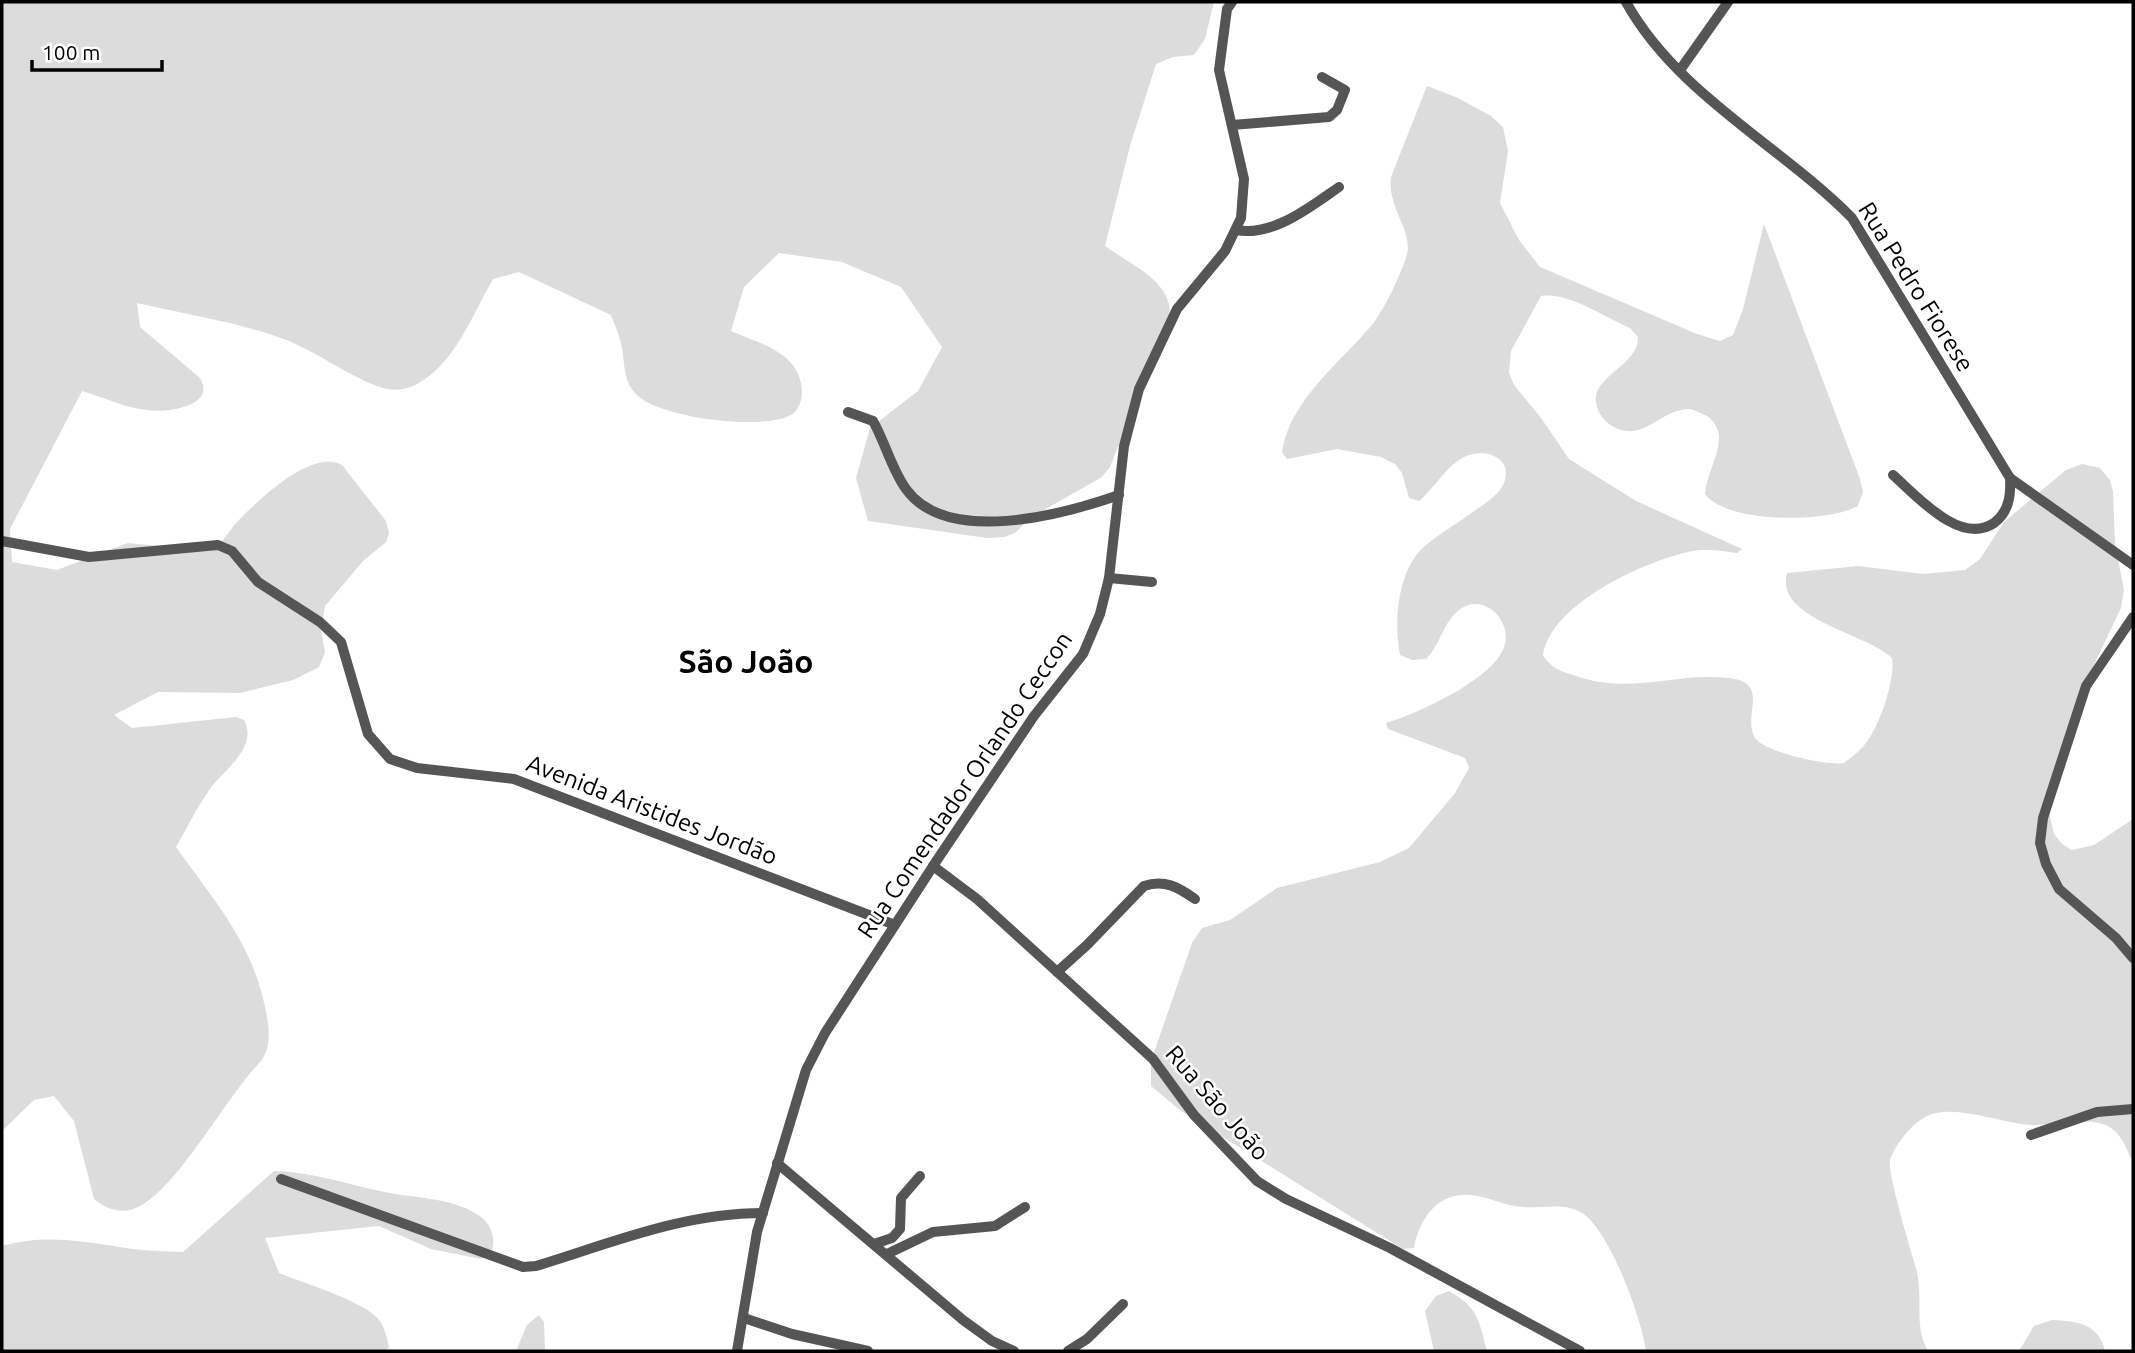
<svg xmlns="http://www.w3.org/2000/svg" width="2135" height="1353" viewBox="0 0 2135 1353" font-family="Ubuntu,sans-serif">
	<rect width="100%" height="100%" fill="#fff"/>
	<g fill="#dcdcdc">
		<path d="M2,2h1212l-9,37 -11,16 -21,2 -17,7 -26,82 -25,100c26,19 71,37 64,73l-59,148 -8,10 -72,41 -15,15 -11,4 -17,1 -119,-17 -12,-43 14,-50 48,-37 24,-44 -41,-60 -59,-25 -63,-9 -35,34 -13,44c29,13 70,21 71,61 0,9 -4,19 -11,23 -29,16 -131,3 -154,-20 -16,-15 -11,-36 -17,-55 -2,-8 -6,-17 -9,-25l-92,-43 -26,7c-21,36 -38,86 -78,106 -19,10 -39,2 -56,-7 -27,-13 -53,-32 -81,-41 -45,-16 -95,-23 -141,-34l3,24 60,51c17,29 -35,35 -53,32 -22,-2 -44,-13 -65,-19l-72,138 2,33 45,8 71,-27 84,8c11,-9 16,-19 25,-29 21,-22 75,-74 105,-57l44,56 3,12 -3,9 -23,19 -38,45 -4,25 4,21 -6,15 -26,13 -53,13 -82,-1 -44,23 18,13 104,-11 8,3c15,28 -21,50 -34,69 -13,18 -23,39 -34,58 38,54 75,93 89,160 4,19 7,36 -3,53 -36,36 -83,127 -124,147 -16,8 -32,2 -44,-8l-20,-78 -20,-25 -20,4 -32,31z"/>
		<path d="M1427,86l31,12 33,18 12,11 5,24 -8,52 19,37 21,27 157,67 23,7 13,-6 10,-26 21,-85 96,255 3,13 -5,14c-31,17 -131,18 -153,-12 1,-19 15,-39 14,-58 -1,-9 -6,-17 -14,-21 -5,-2 -11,-5 -15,-6 -29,-1 -46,34 -76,18 -8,-4 -14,-11 -17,-20 -10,-30 42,-40 41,-70l-8,-9c-26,-11 -61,-36 -89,-32l-30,55 -2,22 5,12 27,33 28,41 67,42 106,48 -5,4c-16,-2 -33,-5 -49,-1 -45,10 -137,52 -145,103 7,12 16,16 30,20 59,21 99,-3 155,3 43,4 15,36 26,58 7,16 74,30 90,27 6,-5 12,-9 17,-14 17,-16 35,-70 31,-91 -26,-25 -118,-39 -105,-85l71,-7 65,8 42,-4 15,-11 24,-37 62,-52 16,-6 18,4 10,12 3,12 2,52 9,46 -3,18 -38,80 -35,120 6,26 8,10 10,6 22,-5 39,-26v345c-5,-12 -10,-28 -22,-36 -20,-13 -56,-2 -79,-3 -29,-1 -78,-22 -105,-9 -15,7 -32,29 -37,44 -3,12 21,91 26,108 8,29 -3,57 12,83h-282c-5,-34 -34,-114 -61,-136 -18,-14 -42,-6 -63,-8 -18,-1 -34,-11 -52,-12 -33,-3 -51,25 -56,53l-11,1 -222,-138 -30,-25v-25l41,-118 10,-15 28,-8 47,-32 103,-26 29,-14 46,-55 14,-25 -4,-10 -77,-29 -2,-6c31,-9 111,-45 119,-79 6,-26 -23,-52 -46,-34 -16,12 -19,36 -33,49l-14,1 -12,-5c-6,-30 -3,-77 18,-102 13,-15 36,-27 52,-39 10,-7 25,-16 32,-27 15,-27 -15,-41 -38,-30 -19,10 -29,31 -45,44l-10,-3 -7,-25 -7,-9 -14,-7 -44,-8 -50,10 -5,-7c8,-52 57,-88 89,-126 11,-12 32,-55 36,-72 6,-23 -20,-47 -16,-77z"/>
		<path d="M274,1171c38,1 70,12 106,20 30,7 69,6 95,22 16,9 22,24 16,41l-10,5 -50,-10 -52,-23 -114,12 14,35c24,10 88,29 101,48 5,8 7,17 9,26l-4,4h-383v-105c44,-13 87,-4 131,3 16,2 33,2 50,3z"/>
		<path d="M1449,1291c29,16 30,30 38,60h-53l-9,-40 11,-15z"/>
		<path d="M539,1315l5,7 1,29h-29l11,-26z"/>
		<path d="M2052,1320c25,1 47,4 53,31h-86l15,-25z"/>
	</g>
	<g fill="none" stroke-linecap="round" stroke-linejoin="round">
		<g stroke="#555" stroke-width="10">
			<path d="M1626,2c51,92 154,143 226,216l158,260 123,87"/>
			<path d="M1680,70l48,-68"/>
			<path d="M1232,125l97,-8 8,-7 8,-20 -23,-13"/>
			<path d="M1236,230c37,7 74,-23 103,-43"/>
			<path d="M848,412l25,9c12,21 19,49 33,68 41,57 156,26 213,6"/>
			<path d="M1893,475c24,21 67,71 101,48 15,-11 17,-28 16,-45"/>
			<path d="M2,541l87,16 129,-12 14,6 26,31 62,40 21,20 27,92 22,25 27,9 97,11 381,146"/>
			<path d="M1109,578l43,4"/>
			<path d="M2133,617l-47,69 -43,132 -3,25 6,21 13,25 57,49 17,20"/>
			<path d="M933,866l44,33 176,160 41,56 63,66 29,18 104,49 190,103"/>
			<path d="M1057,972l30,-27 57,-59c20,-7 34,1 51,13"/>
			<path d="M2031,1135l66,-23 36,-3"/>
			<path d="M777,1163l186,157 29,21 22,10"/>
			<path d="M281,1179l242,88 13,-1c75,-23 147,-53 227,-53"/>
			<path d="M874,1244l18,-6 8,-9 1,-31 19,-22"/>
			<path d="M887,1254l46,-22 62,-6 30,-19"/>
			<path d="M744,1318l48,16 76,17"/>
			<path d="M737,1351l20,-119 49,-162 19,-37 112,-173 97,-144 49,-62 17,-40 9,-36 15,-132 15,-57 38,-80 48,-58 16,-33 3,-39 -25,-109 8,-61 5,-7"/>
			<path d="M1068,1351l19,-12 36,-35"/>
		</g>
	</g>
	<g text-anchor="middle" stroke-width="5" stroke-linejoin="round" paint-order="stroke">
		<g font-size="24" fill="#000" stroke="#fff">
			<text transform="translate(1916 287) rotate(58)" y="8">Rua Pedro Fiorese</text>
			<text transform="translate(965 785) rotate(-56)" y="8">Rua Comendador Orlando Ceccon</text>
			<text transform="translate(652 810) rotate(21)" y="8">Avenida Aristides Jordão</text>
			<text transform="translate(1217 1103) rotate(49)" y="8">Rua São João</text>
		</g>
		<g font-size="32" font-weight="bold" fill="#000" stroke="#fff">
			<text x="746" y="673">São João</text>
		</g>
	</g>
	<rect width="2135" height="1353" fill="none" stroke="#000000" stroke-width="7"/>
	<path d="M32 60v10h130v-10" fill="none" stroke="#000000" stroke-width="3.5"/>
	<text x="42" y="60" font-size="21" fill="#000000" stroke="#ffffff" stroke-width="5" paint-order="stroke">100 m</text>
</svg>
